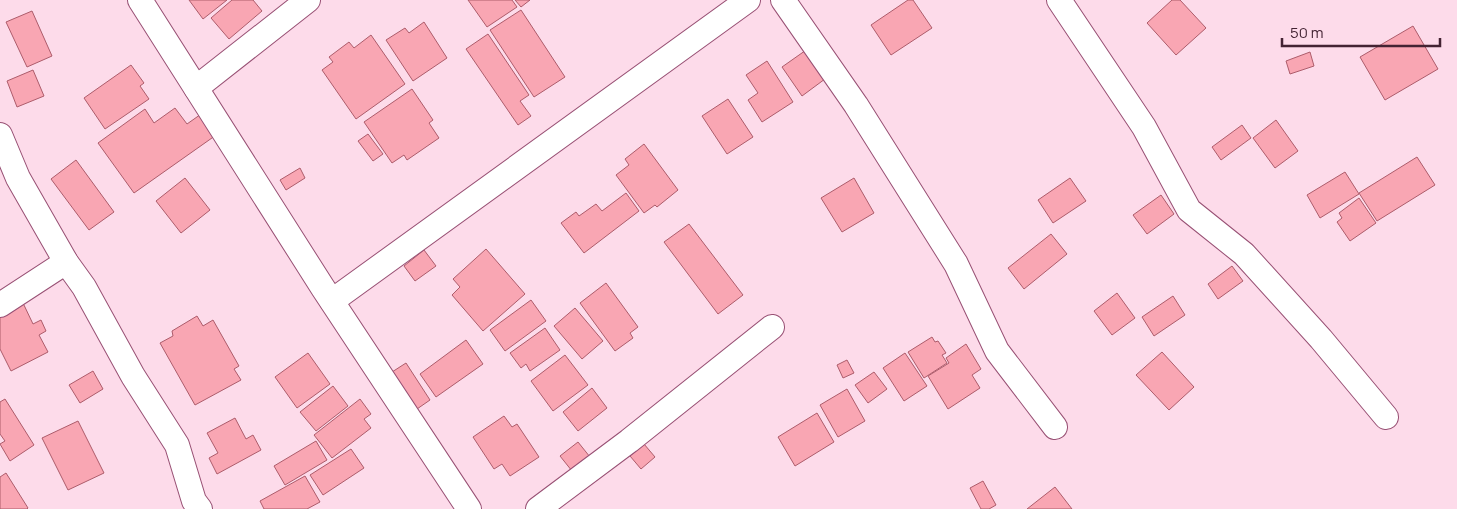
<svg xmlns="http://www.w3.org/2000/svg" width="1457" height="509" viewBox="0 0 1457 509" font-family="Manrope,sans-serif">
	<rect width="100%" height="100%" fill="#fddbea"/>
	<g fill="#f9a6b3" stroke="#ad5c6b">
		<path d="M189,0h38l-24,19z"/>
		<path d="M232,0h21l9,11 -33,28 -18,-21z"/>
		<path d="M468,0h44l5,7 -30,20z"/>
		<path d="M515,0h15l-9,7z"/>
		<path d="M908,0h5l19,28 -41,27 -20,-30z"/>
		<path d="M1172,0h8l26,28 -30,27 -29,-32z"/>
		<path d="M521,10l44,67 -31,20 -44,-67z"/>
		<path d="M32,11l20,45 -25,11 -21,-45z"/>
		<path d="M424,22l23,36 -34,23 -27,-41 19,-12 4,5z"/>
		<path d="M1413,26l25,43 -53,31 -25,-43z"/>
		<path d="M488,34l41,61 -9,6 11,15 -13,9 -52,-76z"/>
		<path d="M371,35l34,49 -49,35 -34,-49 11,-8 -4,-5 20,-15 5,6z"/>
		<path d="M809,48l20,28 -27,20 -20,-29z"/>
		<path d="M1310,52l4,14 -24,8 -4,-13z"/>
		<path d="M767,61l26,41 -31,20 -14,-22 10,-7 -12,-18z"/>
		<path d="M131,65l13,18 -4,3 9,13 -44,30 -21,-31z"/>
		<path d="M33,70l11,26 -27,11 -10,-26z"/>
		<path d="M412,89l21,31 -4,3 10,15 -32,22 -3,-5 -12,8 -28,-41z"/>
		<path d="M728,99l25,38 -26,17 -25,-38z"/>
		<path d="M175,108l12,16 17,-12 15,21 -85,60 -36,-50 47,-34 9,14z"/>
		<path d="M1276,120l22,31 -23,17 -22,-30z"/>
		<path d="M1242,125l9,13 -30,22 -9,-13z"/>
		<path d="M368,134l15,20 -10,7 -15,-20z"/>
		<path d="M644,144l34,46 -21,17 -2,-2 -11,8 -28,-38 13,-10 -4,-6z"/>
		<path d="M1417,157l18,28 -58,36 -18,-28z"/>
		<path d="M76,160l38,52 -25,18 -38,-51z"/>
		<path d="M300,168l5,10 -19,12 -6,-10z"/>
		<path d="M1345,172l14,22 -39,24 -13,-23z"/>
		<path d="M185,178l25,32 -29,23 -25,-32z"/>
		<path d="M854,178l20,35 -32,19 -21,-34z"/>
		<path d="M1070,178l16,23 -33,22 -15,-23z"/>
		<path d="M626,193l13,18 -55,42 -23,-30 15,-11 3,4 17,-12 6,7z"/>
		<path d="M1161,195l13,19 -27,20 -14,-19z"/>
		<path d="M1359,198l17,25 -26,18 -13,-19 5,-4 -3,-5z"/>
		<path d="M689,224l54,71 -25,19 -54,-72z"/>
		<path d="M1051,234l16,20 -43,35 -16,-21z"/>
		<path d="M486,249l39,45 -42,37 -31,-36 8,-8 -7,-8z"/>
		<path d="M424,250l12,16 -21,15 -11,-15z"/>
		<path d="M1232,266l11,15 -25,18 -10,-15z"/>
		<path d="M606,283l32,44 -8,6 3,5 -18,13 -35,-48z"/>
		<path d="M1117,293l18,25 -23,17 -18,-24z"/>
		<path d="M1173,296l12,19 -31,21 -12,-19z"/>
		<path d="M531,300l15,21 -41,30 -15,-21z"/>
		<path d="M23,303l10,21 8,-4 5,11 -7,4 9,17 -37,19 -11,-22v-34z"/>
		<path d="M575,308l28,33 -21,18 -28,-33z"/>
		<path d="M197,316l6,10 10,-6 26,46 -5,3 7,11 -46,25 -35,-62 13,-7 -1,-5z"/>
		<path d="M545,328l15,22 -30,21 -4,-7 -5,4 -11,-15z"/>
		<path d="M932,337l3,5 3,-1 8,12 -4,2 5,8 -23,15 -16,-26z"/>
		<path d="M466,340l17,24 -47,33 -16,-23z"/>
		<path d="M966,344l15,25 -9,6 8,13 -32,21 -20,-33 21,-13 -3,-5z"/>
		<path d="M1162,352l32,35 -25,23 -33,-35z"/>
		<path d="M308,353l22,31 -33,24 -22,-31z"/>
		<path d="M905,353l22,33 -23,15 -21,-33z"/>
		<path d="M565,355l23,30 -35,26 -22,-30z"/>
		<path d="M847,360l7,13 -11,5 -6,-13z"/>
		<path d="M406,363l24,37 -13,9 -25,-37z"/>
		<path d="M93,371l10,18 -23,14 -11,-18z"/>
		<path d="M874,372l13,17 -19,14 -13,-18z"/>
		<path d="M333,386l15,20 -32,25 -16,-19z"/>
		<path d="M592,388l15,20 -29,23 -15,-19z"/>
		<path d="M847,389l18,32 -27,16 -18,-32z"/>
		<path d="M5,399l29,46 -24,16 -10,-17 5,-3 -5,-7v-32z"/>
		<path d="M360,399l11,15 -7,5 7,9 -39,30 -18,-23z"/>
		<path d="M817,413l17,29 -39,24 -17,-29z"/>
		<path d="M504,416l8,11 5,-3 22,33 -29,19 -8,-12 -8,5 -21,-32z"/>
		<path d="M235,418l11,21 7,-4 8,15 -44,24 -8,-16 9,-5 -11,-20z"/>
		<path d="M78,421l26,52 -36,17 -26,-52z"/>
		<path d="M316,441l11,19 -42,25 -11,-19z"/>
		<path d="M578,442l12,15 -18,14 -12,-15z"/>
		<path d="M644,444l11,13 -14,12 -11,-13z"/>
		<path d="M351,449l13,19 -41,27 -13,-20z"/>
		<path d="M6,473l22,35 -1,1h-27v-32z"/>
		<path d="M305,476l15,26 -13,7h-43l-4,-8z"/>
		<path d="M983,481l13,24 -7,4h-8l-11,-21z"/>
		<path d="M1055,487l17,22h-45z"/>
	</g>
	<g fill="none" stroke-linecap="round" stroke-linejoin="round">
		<g stroke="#985074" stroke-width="26">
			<g id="minor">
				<path d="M140,0l183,288 146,221"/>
				<path d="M783,0l73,105 100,159 41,87 58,76"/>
				<path d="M1059,0l85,127 45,83 55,44 77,85 65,78"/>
				<path d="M196,88l112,-88"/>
				<path d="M0,135l18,43 48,84 18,25 49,89 44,69 17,56 6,8"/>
				<path d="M332,301l416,-301"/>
				<path d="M0,305l66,-43"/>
				<path d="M538,509l91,-68 143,-114"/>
			</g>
		</g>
		<use href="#minor" stroke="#fff" stroke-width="24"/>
	</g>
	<path d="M1282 38v8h158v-8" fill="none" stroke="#432333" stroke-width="2.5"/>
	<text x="1290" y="38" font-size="15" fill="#432333" stroke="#fddbea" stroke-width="4" paint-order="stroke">50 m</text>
</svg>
